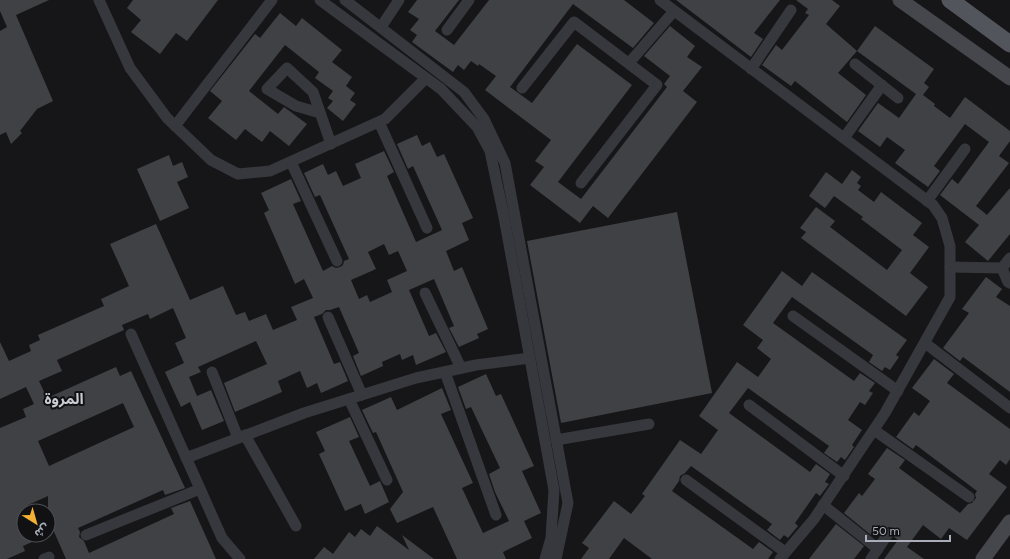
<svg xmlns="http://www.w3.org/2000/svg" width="1010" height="559" viewBox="0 0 1010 559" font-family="Figtree,'Noto Sans Arabic',sans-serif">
	<rect width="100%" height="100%" fill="#161618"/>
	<g fill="#404145" fill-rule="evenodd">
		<path d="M0,0h49l-33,15 37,86 -16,8 -17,22 2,2 -11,11 -5,-12 -6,3v-104l7,-4 -7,-16z"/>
		<path d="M133,0h85l-31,41 -11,-8 -16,21 -29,-22 10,-12 -14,-12z"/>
		<path d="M417,0h42l-24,31 19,14 35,-45h135l30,23 -21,25 -60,-44 -63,83 22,16 45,-59 55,41 -74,97 23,17 86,-112 -3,-3 6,-8 -26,-20 26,-30 25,20 -8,11 15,10 -19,24 14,11 -89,116 -15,-12 -13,17 -50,-38 14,-18 -9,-6 16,-21 -66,-50 11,-14 -17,-12 -1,2 -7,-5 -7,9 -6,-5 -5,7 -41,-30 5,-7 -7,-5 9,-11 -11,-7z"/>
		<path d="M676,0h104l-26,33 9,6 -12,18z"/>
		<path d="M796,0h36l8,6 -14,18 31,27 -19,22 28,22 -19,27 -52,-41 -4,5 -29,-21 14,-20 6,5 27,-35 -4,-2 3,-4z"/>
		<path d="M280,13l16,13 6,-8 40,32 -10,12 20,15 -6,9 9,7 -5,7 6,4 -13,17 -16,-13 6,-7 -5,-3 5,-7 -18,-13 4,-6 -34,-27 -36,46 29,23 6,-7 23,17 -18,22 -19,-15 -8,11 -17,-13 -9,11 -28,-22 14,-17 -12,-10 45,-57 5,4z"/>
		<path d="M875,26l59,43 -10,14 5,4 -6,8 12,9 -1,2 16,12 15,-21 45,34v10l-11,15 10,7 -33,43 11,9 23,-27v46l-22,27 -23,-19 14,-17 -39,-30 12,-16 6,5 31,-42 -24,-18 -31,42 6,5 -12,16 -33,-24 10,-13 -18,-13 -7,10 -22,-16 20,-28 21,15 17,-24 -59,-43z"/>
		<path d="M417,135l5,11 8,-4 7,15 7,-3 29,64 -11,5 7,17 -23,11 8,20 8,-4 26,62 -11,5 2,4 -20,9 -10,-19 5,-2 -20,-47 -25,11 20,46 7,-3 10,19 -30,13 -3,-10 -11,5 -2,-6 -18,8 1,4 -22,10 -8,-20 6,-3 -20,-46 -9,3h-4l-4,4 -8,3 20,47 6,-2 8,19 -27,12 -4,-10 -10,5 -7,-17 -22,10 4,11 -47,20 -11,-29 43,-19 -11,-23 -58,26 3,5 -12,5 8,19 14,-6 13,31 -22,9 -12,-28 -9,5 -16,-35 19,-9 -9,-20 11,-5 -13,-30 -23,11 -2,-5 -26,11 2,5 -67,30 5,11 -23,10 8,17 69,-31 4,9 11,-5 54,117 -20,7 -2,-5 -85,38 2,4 -1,5 5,4 5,12 85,-39 -3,-6 19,-7 26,58h-150l-18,-41v-22l-20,9 2,6h-6v24h5l3,7 -9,4 2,5 -18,8h-7v-131l26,-11 -3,-8 11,-5 -8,-17 -26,12v-57l9,19 22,-10 -2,-6 11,-5 -2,-5 66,-29 -3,-7 28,-13 -19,-42 46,-20 34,76 33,-14 13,29 9,-3 4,9 17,-7 7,16 24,-10 -6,-13 22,-9 -9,-19 -9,5 -31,-71 5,-3 -8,-17 30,-14 10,22 -8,3 30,67 9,-5 4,2 4,-1 3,-2 1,-4 5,-2 -29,-64 -5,2 -11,-24 19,-9 5,11 8,-4 7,15 18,-8 -6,-14 29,-13 10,21 -7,4 29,66 26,-12 -29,-64 -5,3 -11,-25zM384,244l5,11 9,-4 9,20 -20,9 5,12 -22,10 -3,-7 -8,4 -8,-19 25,-11 -8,-17zM123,403l11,24 -85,39 -11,-25z"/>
		<path d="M169,155l4,11 9,-4 6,15 -11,5 12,26 -29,13 -23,-52z"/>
		<path d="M852,170l9,7 -4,6 4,3 -3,4 16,12 7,-10 41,31 -9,12 16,12 -19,26 18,14 -22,29 -105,-78 5,-6 -6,-4 16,-21 19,14 -5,6 57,43 15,-20 -41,-31 2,-2 -29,-21 -9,12 -16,-12 17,-24 16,12z"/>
		<path d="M677,212l35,181 -151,30 -34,-182z"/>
		<path d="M782,271l20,15 10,-14 95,68 -11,15 3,2 -9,13 -5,-3 -3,4 -13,-9 4,-7 -81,-58 -19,26 81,58 6,-8 15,10 -6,8 4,2 -8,12 -5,-3 -12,18 14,10 -10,15 2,2 -9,13 -4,-3 -4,5 -13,-9 5,-7 -81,-58 -19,25 81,59 6,-8 14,10 -5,8 4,2 -9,12 -4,-3 -21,30 3,3 -10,12 -4,-3 -4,5 -13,-10 5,-6 -81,-58 -6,7 -5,3 -1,5 -7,10 81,58 6,-7 14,10 -5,7h-116l-28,-21 -15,21h-28l8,-11 -7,-5 32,-42 17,13 14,-18 -3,-2 38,-54 21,14 17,-24 -19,-14 38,-54 21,15 13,-18 -14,-11 6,-8 -20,-15z"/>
		<path d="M986,277l16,12 -6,8 14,9v86l-47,-35 -3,4 -17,-13 26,-35 -7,-4z"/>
		<path d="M934,359l20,15 -7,9 63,46v30l-4,6 -6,-5 -11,14 18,13 -40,53 -18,-12 -8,11 -18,-14 -16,22 17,12h-40l14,-19 -4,-3v-6l-5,-4 -5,2 -5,-4 -8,10 -27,-22 15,-20 3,3 13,-17 -7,-5 19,-26 18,12 -6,8 61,45 8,-9 4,-1 4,-5 -1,-4 2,-3 -61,-46 -3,4 -17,-12 18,-25 5,4 11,-15 -18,-13z"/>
		<path d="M486,374l10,22 5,-2 33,72 -12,5 19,42 -17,8 8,17 -29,14 3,7h-49l-24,-52 -36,16 -7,-14 13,-17 -27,-60 -3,1 -11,-23 29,-13 6,13 45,-22 9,22 -10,4 32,69 -11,5 21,45 26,-12 -14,-29 -6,-18 11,-6 -29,-61 -5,2 -8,-22z"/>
		<path d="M350,417l9,20 -10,4 21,45 10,-5 9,21 -24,12 -4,-10 -16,7 -26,-57 6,-3 -9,-19z"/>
		<path d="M836,524l28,22 -10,13h-45z"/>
		<path d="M377,526l32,24 -7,-15 32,24h-120l10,-12 9,7 16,-22 6,5 6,-8 9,7z"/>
	</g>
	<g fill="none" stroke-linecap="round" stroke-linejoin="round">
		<g stroke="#37383d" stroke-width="11">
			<path d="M99,0l31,68 37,50 44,42 27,14 32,-3 115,-52 41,-41"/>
			<path d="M320,0l121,89 36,38 13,24 14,66 50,273 -3,48 -6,21"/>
			<path d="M345,0l119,92 20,27 21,44 63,340 -12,56"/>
			<path d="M660,0l273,205 9,13 8,28v51l-65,116 -71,106 -34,40"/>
			<path d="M381,27l18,-27"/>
			<path d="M447,30l22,-30"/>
			<path d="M629,63l45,-52"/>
			<path d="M855,64l43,34"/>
			<path d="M751,69l40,-59"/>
			<path d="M522,88l52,-66 83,63 -76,98"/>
			<path d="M320,113l-24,-7 -29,-17 20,-21 26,24 18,52"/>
			<path d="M379,122l48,106"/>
			<path d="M175,126l97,-126"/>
			<path d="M844,138l38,-53"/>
			<path d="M291,162l46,99"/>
			<path d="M927,201l38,-52"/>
			<path d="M950,267l52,1 8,-10"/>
			<path d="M1002,268l6,14 2,1"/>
			<path d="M425,293l36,75"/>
			<path d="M793,316l105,75"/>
			<path d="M328,317l34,78"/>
			<path d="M131,334l91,204 18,21"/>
			<path d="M925,343l85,65"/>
			<path d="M212,372l26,66"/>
			<path d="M445,372l51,143"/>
			<path d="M349,399l38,81"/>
			<path d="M749,405l95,71"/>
			<path d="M874,430l95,67"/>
			<path d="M245,435l51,91"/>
			<path d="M556,440l93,-16"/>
			<path d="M186,458l118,-45 112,-35 60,-13 54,-7"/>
			<path d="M686,480l99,72"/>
			<path d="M823,505l55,44"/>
			<path d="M86,535l114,-46"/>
			<path d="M44,559l5,-2"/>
			<path d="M871,559l17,-25"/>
		</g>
		<g stroke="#45474d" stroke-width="15">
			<path d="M900,0l110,78"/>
			<path d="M983,559l27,-37"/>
		</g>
		<path stroke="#53555c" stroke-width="17" d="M950,0l60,44"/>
	</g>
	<g text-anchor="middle" stroke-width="4" stroke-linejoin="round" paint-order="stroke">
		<g font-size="15" font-weight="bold" fill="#c9ccd4" stroke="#111113">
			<text x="64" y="404">المروة</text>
		</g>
	</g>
	<g transform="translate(36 523) rotate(143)"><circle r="19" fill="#111113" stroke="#4d4f55"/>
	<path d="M0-3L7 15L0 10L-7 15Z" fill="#f2b134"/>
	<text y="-6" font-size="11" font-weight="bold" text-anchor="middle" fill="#a8adb8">ش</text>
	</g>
	<path d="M866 535v6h84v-6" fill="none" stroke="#a8adb8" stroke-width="2"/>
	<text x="872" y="535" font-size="12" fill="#a8adb8" stroke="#111113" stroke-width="3" paint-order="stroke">50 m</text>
</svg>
